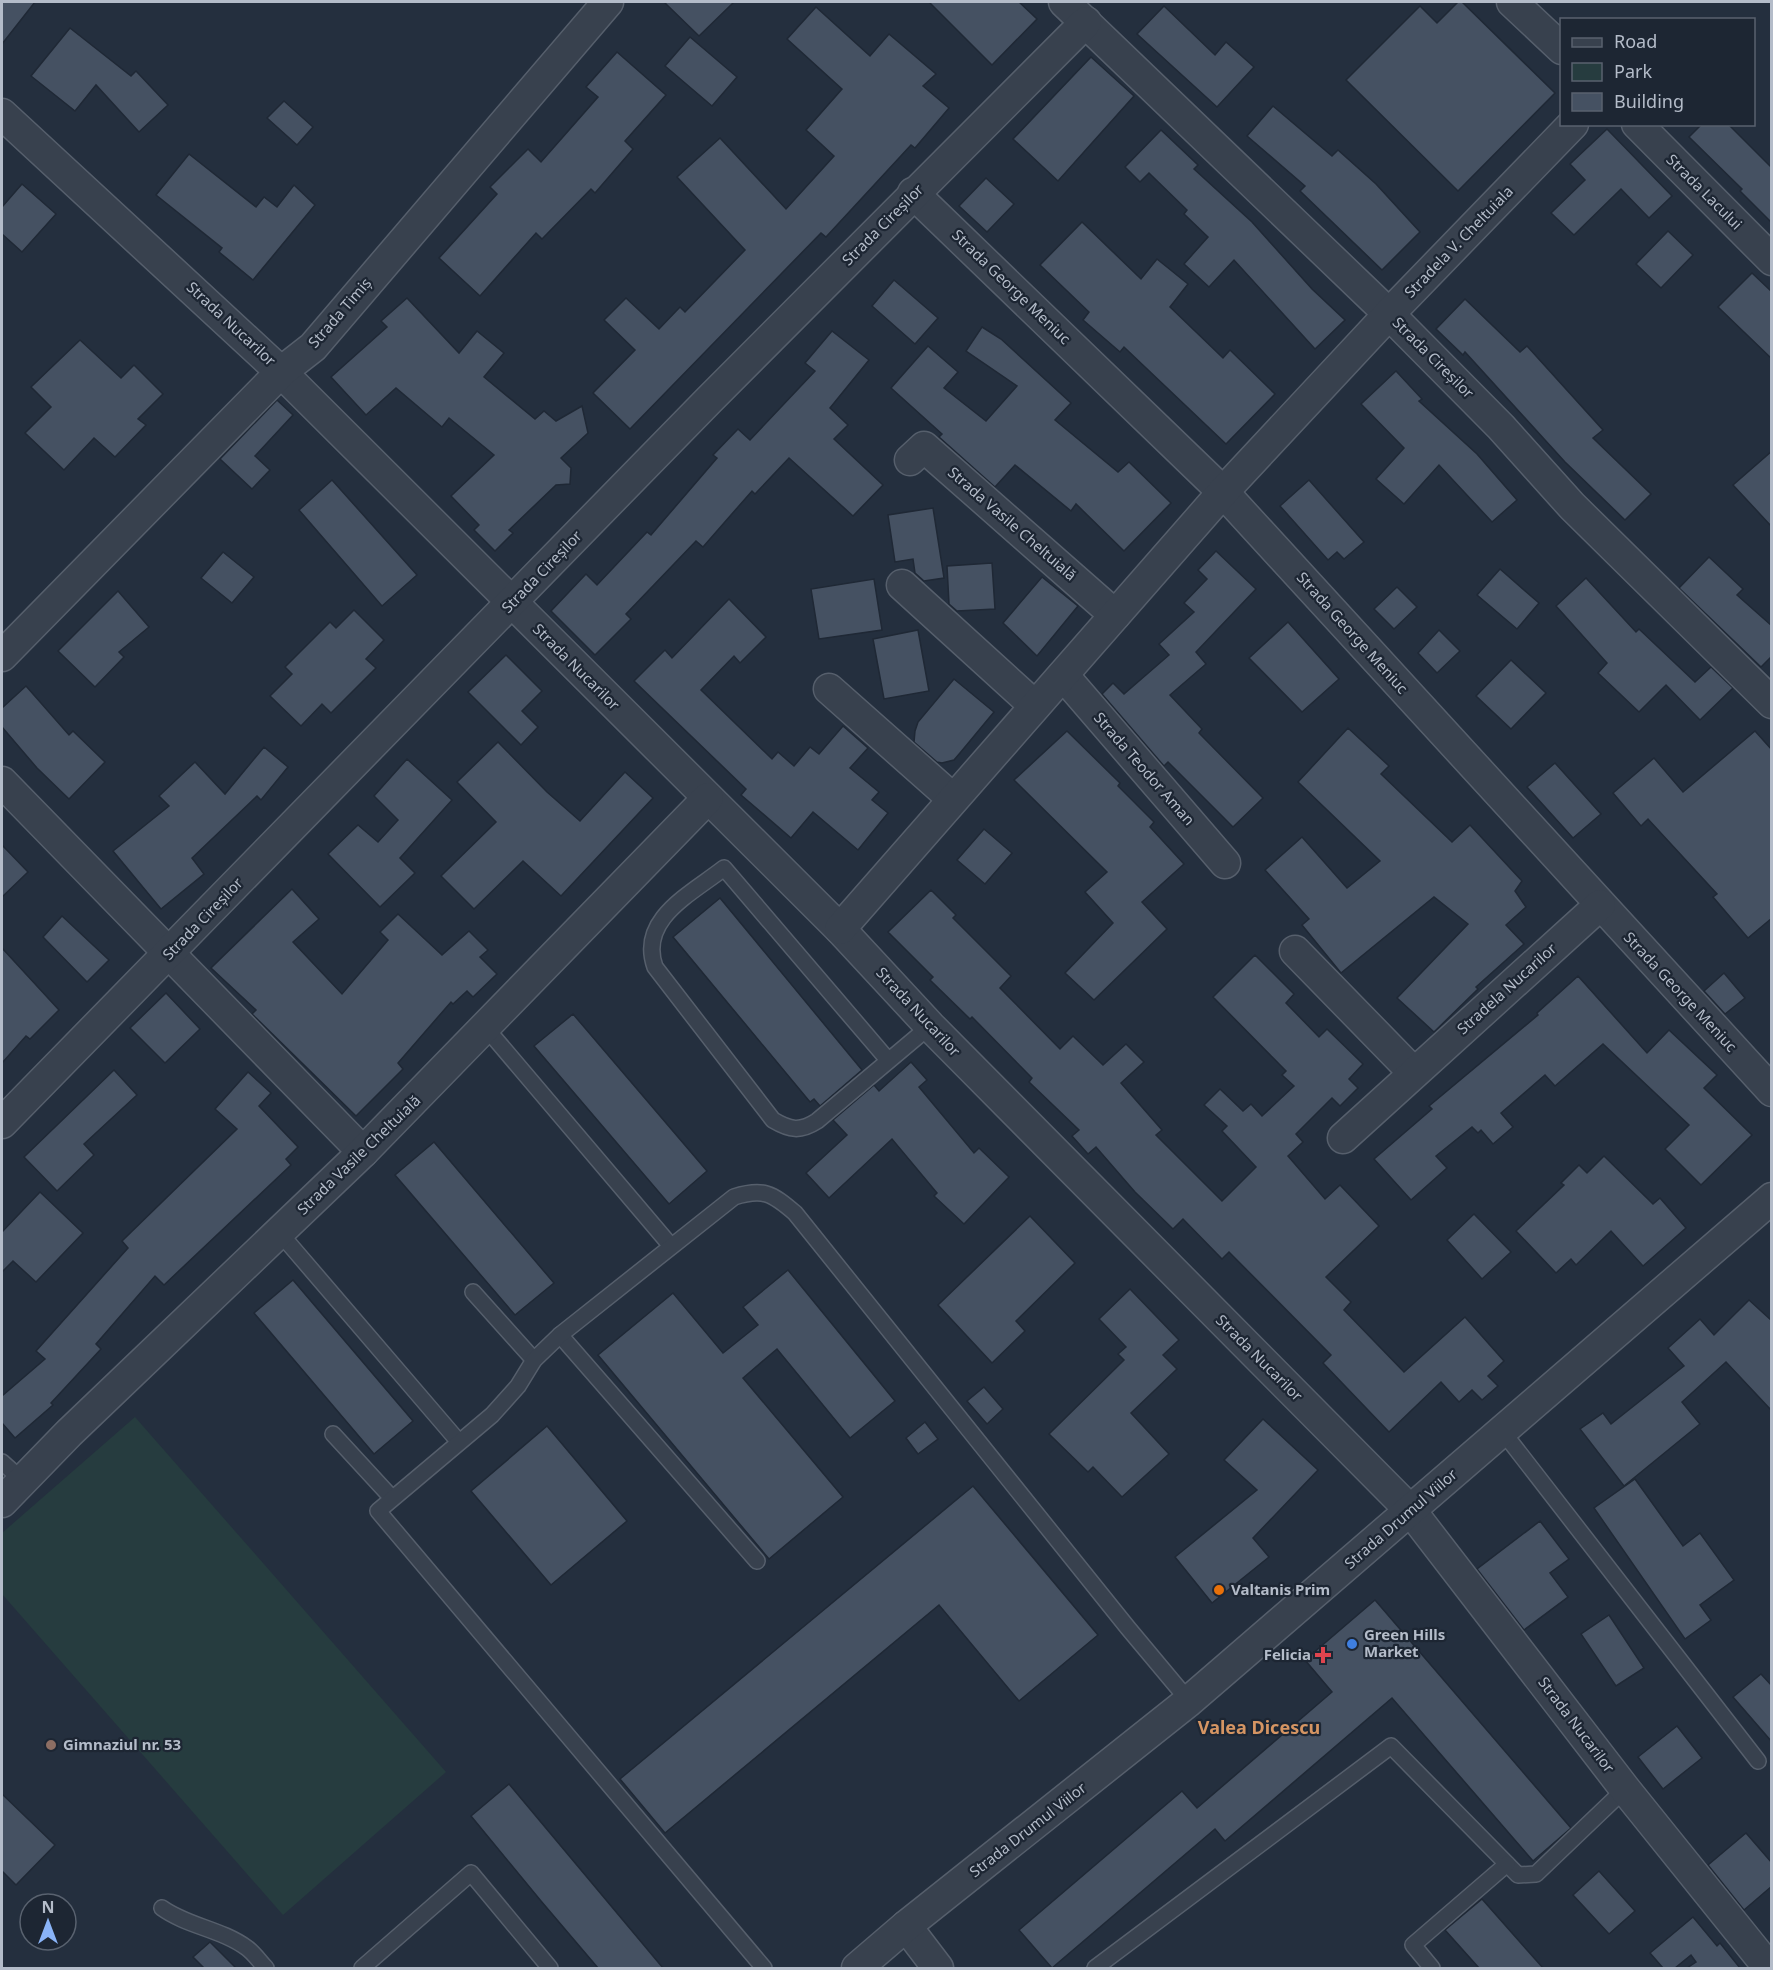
<svg xmlns="http://www.w3.org/2000/svg" width="1773" height="1970" viewBox="0 0 1773 1970" font-family="'Noto Sans',sans-serif">
	<rect width="100%" height="100%" fill="#242f3e"/>
	<path fill="#263c3f" d="M135,1417l311,355 -163,143 -281,-321v-61z"/>
	<g fill="#455162" stroke="#1f2835" stroke-width="1.5">
		<path d="M2,2h33l-33,42z"/>
		<path d="M664,2h70l-35,34z"/>
		<path d="M929,2h90l18,17 -45,46z"/>
		<path d="M1458,2h4l93,91 -97,98 -112,-111 74,-74 17,17z"/>
		<path d="M1164,6l51,49 11,-13 28,25 -37,40 -80,-73z"/>
		<path d="M816,7l54,49 19,-22 47,40 -13,12 26,22 -34,40 -4,-3 -85,92 -5,-4 -191,196 -37,-36 42,-43 -31,-30 22,-22 33,31 21,-22 5,5 60,-62 -68,-73 43,-39 66,71 48,-53 -28,-26 36,-41 -55,-50z"/>
		<path d="M70,28l61,48 5,-5 32,34 -29,27 -43,-47 -21,26 -44,-35z"/>
		<path d="M690,37l47,40 -25,29 -47,-40z"/>
		<path d="M617,52l49,43 -41,46 8,8 -38,44 -4,-4 -49,50 -6,-6 -56,63 -41,-38 58,-64 -7,-7 38,-38 13,13 57,-65 -12,-10z"/>
		<path d="M1091,57l43,39 -76,85 -45,-42z"/>
		<path d="M284,101l29,26 -16,18 -30,-27z"/>
		<path d="M1273,106l59,50 6,-6 38,34 44,48 -38,38 -82,-79 5,-5 -58,-50z"/>
		<path d="M1702,124h26l44,44v55l-32,-32 2,-2 -53,-52z"/>
		<path d="M1607,129l65,67 -23,22 -28,-29 -47,46 -23,-22 34,-33 -15,-16z"/>
		<path d="M1161,130l37,35 -4,4 58,53 60,67 33,31 -30,29 -81,-89 -25,27 -25,-23 24,-27 -24,-23 3,-4 -38,-37 -9,9 -15,-15z"/>
		<path d="M189,154l67,53 8,-10 13,10 17,-22 21,20 -62,75 -34,-28 3,-4 -66,-53z"/>
		<path d="M986,178l28,26 -27,28 -28,-26z"/>
		<path d="M22,184l34,30 -34,38 -20,-18v-27z"/>
		<path d="M1082,222l59,57 16,-20 31,25 -18,23 53,51 7,-8 45,44 -49,50 -102,-97 -4,5 -37,-32 6,-8 -49,-47z"/>
		<path d="M1668,231l25,24 -32,33 -25,-24z"/>
		<path d="M1752,273l20,19v67l-54,-52z"/>
		<path d="M894,280l44,38 -23,26 -43,-38z"/>
		<path d="M407,298l52,55 18,-22 27,22 -20,24 51,42 9,-8 12,10 26,-15 6,27 -27,25 10,10 -1,16 -14,1 -47,45 4,3 -18,18 -21,-21 5,-5 -28,-29 43,-41 -45,-37 -7,9 -46,-39 -30,27 -35,-38 56,-50 -6,-6z"/>
		<path d="M1465,299l55,53 7,-6 76,84 -10,8 58,56 -26,26 -60,-58 -100,-110 -2,3 -27,-26z"/>
		<path d="M982,327l19,12 70,64 -16,17 63,52 11,-10 42,41 -47,48 -48,-47 -5,7 -56,-46 -20,22 -56,-50 3,-3 -51,-46 37,-42 30,26 -14,16 42,33 31,-35 -51,-35z"/>
		<path d="M832,331l37,29 -39,48 18,17 -14,14 49,46 -30,31 -64,-58 -34,36 -3,-3 -49,56 -7,-6 -70,73 5,5 -36,36 -44,-44 35,-37 11,11 50,-53 4,3 66,-77 -4,-3 25,-26 12,11 65,-69 -10,-8z"/>
		<path d="M80,340l41,38 13,-13 29,29 -25,25 8,6 -31,32 -21,-19 -30,32 -39,-37 26,-26 -20,-20z"/>
		<path d="M1396,371l26,28 -3,2 58,53 40,46 -25,22 -53,-57 -35,39 -28,-25 28,-31 -43,-44z"/>
		<path d="M277,400l16,15 -38,41 15,14 -18,19 -32,-30z"/>
		<path d="M1772,451v76l-39,-42z"/>
		<path d="M332,480l85,95 -35,31 -83,-96z"/>
		<path d="M1309,480l55,62 -20,17 -7,-7 -9,8 -48,-54z"/>
		<path d="M933,508l11,70 -20,3 -9,-8 -2,-14 -18,3 -7,-47z"/>
		<path d="M1216,551l40,38 -60,63 10,12 -36,31 32,34 -3,4 64,65 -30,29 -65,-65 -4,4 -62,-72 11,-11 11,11 45,-39 -10,-11 35,-32 -10,-9 23,-24 -9,-9z"/>
		<path d="M223,552l31,25 -22,26 -31,-25z"/>
		<path d="M1709,557l34,32 -6,6 35,31v30l-11,11 -82,-79z"/>
		<path d="M992,563l3,46 -38,2 -8,-7 -2,-38z"/>
		<path d="M1500,569l39,34 -22,26 -40,-34z"/>
		<path d="M1042,577l36,29 -41,50 -34,-33z"/>
		<path d="M1586,578l50,54 3,-3 56,53 16,-15 22,21 -33,32 -34,-35 -27,27 -41,-39 9,-10 -51,-57z"/>
		<path d="M874,579l8,51 -63,9 -8,-50z"/>
		<path d="M1397,587l20,20 -23,22 -20,-20z"/>
		<path d="M118,591l31,36 -30,25 5,5 -29,30 -37,-36z"/>
		<path d="M729,599l37,38 -26,26 -6,-7 -33,34 71,69 6,-7 16,14 16,-19 9,7 24,-28 25,22 -18,20 29,24 -7,8 16,13 -30,37 -45,-38 -22,26 -50,-43 5,-6 -112,-108 31,-31 7,8z"/>
		<path d="M354,610l30,30 -18,19 10,9 -45,45 -9,-9 -21,22 -31,-30 22,-22 -7,-7 45,-45 6,6z"/>
		<path d="M1288,622l51,57 -37,33 -53,-54z"/>
		<path d="M918,630l11,61 -45,8 -11,-60z"/>
		<path d="M1439,630l21,21 -23,22 -19,-20z"/>
		<path d="M506,655l36,36 -20,20 16,16 -17,18 -53,-53z"/>
		<path d="M1511,660l35,33 -35,36 -35,-33z"/>
		<path d="M954,679l40,33 -34,41 -6,7 -12,3 -5,-1 -23,-20 1,-11 3,-9z"/>
		<path d="M26,686l43,49 4,-4 32,31 -36,37 -32,-31 -35,-41v-19z"/>
		<path d="M1348,728l41,38 -8,8 71,68 18,-17 52,56 -7,10 11,16 -20,18 18,19 -48,43 2,2 -44,43 -37,-34 71,-74 -34,-27 -93,76 -39,-48 7,-6 -44,-49 37,-33 45,51 33,-27 -82,-79z"/>
		<path d="M1067,731l53,52 -2,3 36,36 -4,5 34,37 -42,38 25,27 -73,71 -29,-27 48,-50 -28,-31 22,-20 -93,-92z"/>
		<path d="M1755,731l17,19v168l-24,20 -35,-41 4,-3 -69,-75 -7,7 -28,-33 41,-35 29,34z"/>
		<path d="M498,742l49,50 33,29 45,-49 28,26 -92,98 -38,-35 -49,48 -33,-33 55,-54 -39,-40z"/>
		<path d="M264,747l24,20 -27,33 -4,-4 -65,62 12,16 -43,35 -48,-58 56,-45 -10,-10 36,-34 30,32z"/>
		<path d="M407,759l45,41 -52,58 15,15 -35,34 -52,-53 30,-29 20,17 20,-22 -24,-24z"/>
		<path d="M1555,763l46,51 -28,24 -46,-51z"/>
		<path d="M984,829l28,24 -27,31 -28,-24z"/>
		<path d="M2,845l26,27 -26,25z"/>
		<path d="M292,889l27,30 -26,23 49,52 46,-54 -8,-8 18,-18 44,41 27,-24 19,19 -8,7 17,17 -24,23 -6,-6 -14,13 -2,-2 -53,61 5,6 -47,47 -104,-102 4,-4 -45,-42z"/>
		<path d="M931,890l25,25 -3,3 58,58 -11,12 60,61 13,-13 30,29 23,-21 18,18 -23,21 41,47 -6,5 66,66 34,-34 -34,-36 5,-5 -23,-21 16,-16 23,22 8,-7 11,12 32,-30 -12,-11 4,-4 -73,-74 42,-42 39,39 -8,9 33,34 8,-8 36,35 -14,15 9,9 -18,18 -8,-8 -36,36 7,8 -15,14 37,43 15,-14 39,41 -53,51 25,25 -7,8 60,62 61,-55 39,44 -16,15 10,10 -16,14 -10,-10 -13,12 -18,-20 -52,50 -66,-69 8,-8 -102,-103 -7,7 -39,-40 -10,10 -38,-37 -39,-45 -8,7 -16,-18 7,-6 -50,-48 3,-4 -60,-61 -2,2 -40,-39 3,-3 -45,-45z"/>
		<path d="M720,898l142,172 -42,36 -6,-7 -4,3 -137,-165z"/>
		<path d="M62,916l47,44 -22,22 -44,-45z"/>
		<path d="M2,948l57,62 -29,29 -4,-3 -24,27z"/>
		<path d="M1724,973l21,25 -20,16 -21,-23z"/>
		<path d="M1578,976l69,77 22,-23 48,45 -13,13 48,47 -51,50 -36,-36 24,-24 -86,-81 -48,42 -10,-11 -44,38 12,14 -20,17 -12,-14 -3,3 -6,-6 -36,29 11,12 -36,32 -37,-41 58,-50 -3,-3 109,-91 -1,-2z"/>
		<path d="M166,993l34,36 -35,34 -35,-35z"/>
		<path d="M573,1014l134,157 -38,33 -135,-158z"/>
		<path d="M911,1062l16,18 -8,7 55,66 5,-5 30,29 -45,47 -30,-28 3,-3 -45,-54 -63,59 -23,-25 41,-38 -14,-15 41,-35 5,6z"/>
		<path d="M114,1070l23,25 -53,49 10,11 -37,36 -33,-34z"/>
		<path d="M248,1072l23,21 -12,13 39,41 -12,12 5,6 -127,120 -9,-9 -59,68 5,5 -50,54 2,2 -38,33 -13,-15v-27l43,-37 -9,-8 92,-103 -6,-7 115,-112 -22,-20z"/>
		<path d="M434,1142l120,141 -39,32 -120,-140z"/>
		<path d="M1604,1156l49,48 7,-6 26,30 -43,38 -32,-35 -35,34 -5,-6 -15,14 -40,-42 48,-46 -3,-2 18,-18 8,8z"/>
		<path d="M40,1192l43,41 -47,49 -23,-21 -11,11v-40z"/>
		<path d="M1474,1214l37,38 -29,27 -35,-39z"/>
		<path d="M1030,1216l45,47 -59,58 9,10 -33,32 -54,-58z"/>
		<path d="M788,1270l107,131 -45,37 -73,-89 -34,29 100,119 -74,62 -171,-204 75,-62 50,60 35,-28 -15,-18z"/>
		<path d="M293,1280l120,141 -39,33 -120,-141z"/>
		<path d="M1130,1289l49,51 -16,15 14,14 -46,44 38,41 -47,43 -29,-30 -5,5 -39,-38 75,-74 -6,-6 8,-7 -27,-28z"/>
		<path d="M1749,1300l23,21v90l-46,-49 -44,40 18,22 -76,62 -44,-57 23,-16 8,11 73,-58 -16,-18 32,-29 14,16z"/>
		<path d="M984,1387l19,22 -16,15 -20,-23z"/>
		<path d="M1263,1419l55,51 -65,68 16,19 -57,46 -37,-46 82,-67 -33,-30z"/>
		<path d="M925,1422l13,17 -20,15 -12,-16z"/>
		<path d="M547,1426l80,95 -76,64 -80,-94z"/>
		<path d="M1635,1479l48,67 17,-13 34,47 -34,25 11,15 -26,19 -91,-131z"/>
		<path d="M973,1486l125,149 -79,66 -80,-96 -274,228 -45,-54z"/>
		<path d="M1540,1521l29,38 -19,14 18,24 -44,33 -47,-61z"/>
		<path d="M1375,1600l196,228 -38,33 -141,-163 -167,143 -10,-12 -163,139 -33,-38 163,-139 15,17 135,-116 -27,-32z"/>
		<path d="M1609,1615l35,53 -28,18 -35,-52z"/>
		<path d="M1761,1674l11,12v56l-39,-45z"/>
		<path d="M1677,1726l25,32 -39,31 -25,-32z"/>
		<path d="M509,1784l154,184h-65l-57,-67 -70,-85z"/>
		<path d="M2,1794l53,51 -39,40 -14,-14z"/>
		<path d="M1746,1833l26,30v23l-28,24 -36,-45z"/>
		<path d="M1599,1871l36,40 -26,23 -36,-39z"/>
		<path d="M1482,1899l61,69h-64l-34,-38z"/>
		<path d="M1693,1917l24,29 3,-3 20,25h-53l9,-6 -5,-7 -16,13h-12l-13,-15z"/>
		<path d="M210,1942l26,26h-32l-11,-11z"/>
	</g>
	<g fill="none" stroke-linecap="round" stroke-linejoin="round">
		<g stroke="#565f6c" stroke-width="18">
			<g id="lane">
				<path d="M486,1028l185,218"/>
				<path d="M888,1060l-164,-192c-33,26 -86,51 -69,99l118,153c17,10 27,12 44,1l113,-95"/>
				<path d="M279,1232l180,210"/>
				<path d="M473,1292l61,68"/>
				<path d="M560,1335l197,226"/>
				<path d="M1503,1432l255,329"/>
				<path d="M333,1434l58,63"/>
				<path d="M2,1462l20,18"/>
				<path d="M162,1908c25,18 59,21 85,40 7,5 13,14 19,20"/>
				<path d="M362,1968l109,-95 79,95"/>
				<path d="M764,1968l-386,-457 114,-96 26,-29 16,-26 26,-25 174,-138c29,-9 38,-4 61,16l333,415 61,73"/>
				<path d="M1095,1968l296,-222 127,129 18,-1 89,-85"/>
				<path d="M1432,1968l-19,-23 94,-81"/>
			</g>
		</g>
		<g stroke="#565f6c" stroke-width="33">
			<g id="street">
				<path d="M1064,2l325,312 112,113 71,79 200,197"/>
				<path d="M1512,2l50,47"/>
				<path d="M2,114l279,258 559,557 90,97 481,485 214,278 144,179"/>
				<path d="M1637,124l135,136"/>
				<path d="M913,193l310,299 549,599"/>
				<path d="M910,460l14,-13 191,168"/>
				<path d="M902,585l133,121"/>
				<path d="M2,656l279,-284 32,-25 295,-345"/>
				<path d="M1063,675l162,188"/>
				<path d="M829,689l124,110"/>
				<path d="M2,782l361,370"/>
				<path d="M840,929l383,-437 166,-178 184,-190"/>
				<path d="M1295,951l119,122"/>
				<path d="M2,1123l707,-723 377,-378"/>
				<path d="M1343,1138l257,-233"/>
				<path d="M2,1502l67,-69 294,-281 345,-354"/>
				<path d="M906,1926l32,42"/>
				<path d="M857,1968l49,-42 283,-225 583,-503"/>
			</g>
		</g>
		<use href="#lane" stroke="#38414e" stroke-width="15"/>
		<use href="#street" stroke="#38414e" stroke-width="30"/>
	</g>
	<circle fill="#e8710a" stroke="#1d2633" stroke-width="2" cx="1219" cy="1590" r="6"/>
	<circle fill="#3f7fe0" stroke="#1d2633" stroke-width="2" cx="1352" cy="1644" r="6"/>
	<path fill="#e0444e" stroke="#1d2633" stroke-width="2" d="M1320 1646h6v6h6v6h-6v6h-6v-6h-6v-6h6z"/>
	<circle fill="#8d6e63" stroke="#1d2633" stroke-width="2" cx="51" cy="1745" r="6"/>
	<g text-anchor="middle" stroke-width="4.5" stroke-linejoin="round" paint-order="stroke">
		<g font-size="15" fill="#b4bcc9" stroke="#1d2633">
			<text transform="translate(1704 192) rotate(45)" y="5">Strada Lacului</text>
			<text transform="translate(883 225) rotate(-45)" y="5">Strada Cireșilor</text>
			<text transform="translate(1459 242) rotate(-46)" y="5">Stradela V. Cheltuiala</text>
			<text transform="translate(1011 287) rotate(44)" y="5">Strada George Meniuc</text>
			<text transform="translate(340 313) rotate(-49)" y="5">Strada Timiș</text>
			<text transform="translate(231 324) rotate(43)" y="5">Strada Nucarilor</text>
			<text transform="translate(1433 358) rotate(45)" y="5">Strada Cireșilor</text>
			<text transform="translate(1012 524) rotate(41)" y="5">Strada Vasile Cheltuială</text>
			<text transform="translate(542 572) rotate(-46)" y="5">Strada Cireșilor</text>
			<text transform="translate(1352 633) rotate(48)" y="5">Strada George Meniuc</text>
			<text transform="translate(576 667) rotate(45)" y="5">Strada Nucarilor</text>
			<text transform="translate(1144 769) rotate(49)" y="5">Strada Teodor Aman</text>
			<text transform="translate(203 919) rotate(-46)" y="5">Strada Cireșilor</text>
			<text transform="translate(1507 989) rotate(-42)" y="5">Stradela Nucarilor</text>
			<text transform="translate(1680 992) rotate(47)" y="5">Strada George Meniuc</text>
			<text transform="translate(918 1012) rotate(47)" y="5">Strada Nucarilor</text>
			<text transform="translate(359 1155) rotate(-44)" y="5">Strada Vasile Cheltuială</text>
			<text transform="translate(1259 1358) rotate(45)" y="5">Strada Nucarilor</text>
			<text transform="translate(1401 1519) rotate(-41)" y="5">Strada Drumul Viilor</text>
			<text transform="translate(1576 1725) rotate(53)" y="5">Strada Nucarilor</text>
			<text transform="translate(1028 1830) rotate(-38)" y="5">Strada Drumul Viilor</text>
		</g>
		<g font-size="15" font-weight="bold" fill="#b4bcc9" stroke="#1d2633" text-anchor="start">
			<text x="1231" y="1595">Valtanis Prim</text>
			<text x="1364" y="1640">Green Hills<tspan x="1364" dy="17">Market</tspan></text>
			<text x="1311" y="1660" text-anchor="end">Felicia</text>
			<text x="63" y="1750">Gimnaziul nr. 53</text>
		</g>
		<g font-size="18" font-weight="bold" fill="#d59563" stroke="#1d2633">
			<text x="1259" y="1734">Valea Dicescu</text>
		</g>
	</g>
	<rect width="1773" height="1970" fill="none" stroke="#b4bcc9" stroke-width="6"/>
	<rect x="1560" y="18" width="195" height="108" fill="#1d2633" stroke="#59626f" stroke-width="1.5"/>
	<rect x="1572" y="38" width="30" height="9" fill="#38414e" stroke="#59626f" stroke-width="1.5"/>
	<text x="1614" y="48" font-size="18" fill="#b4bcc9">Road</text>
	<rect x="1572" y="63" width="30" height="18" fill="#263c3f" stroke="#59626f" stroke-width="1.5"/>
	<text x="1614" y="78" font-size="18" fill="#b4bcc9">Park</text>
	<rect x="1572" y="93" width="30" height="18" fill="#455162" stroke="#59626f" stroke-width="1.5"/>
	<text x="1614" y="108" font-size="18" fill="#b4bcc9">Building</text>
	<g transform="translate(48 1922)"><circle r="28" fill="#1d2633" stroke="#59626f" stroke-width="1.5"/>
	<path d="M0-4.5L10 22L0 15L-10 22Z" fill="#8ab4f8"/>
	<text y="-9" font-size="16" font-weight="bold" text-anchor="middle" fill="#b4bcc9">N</text>
	</g>
</svg>
